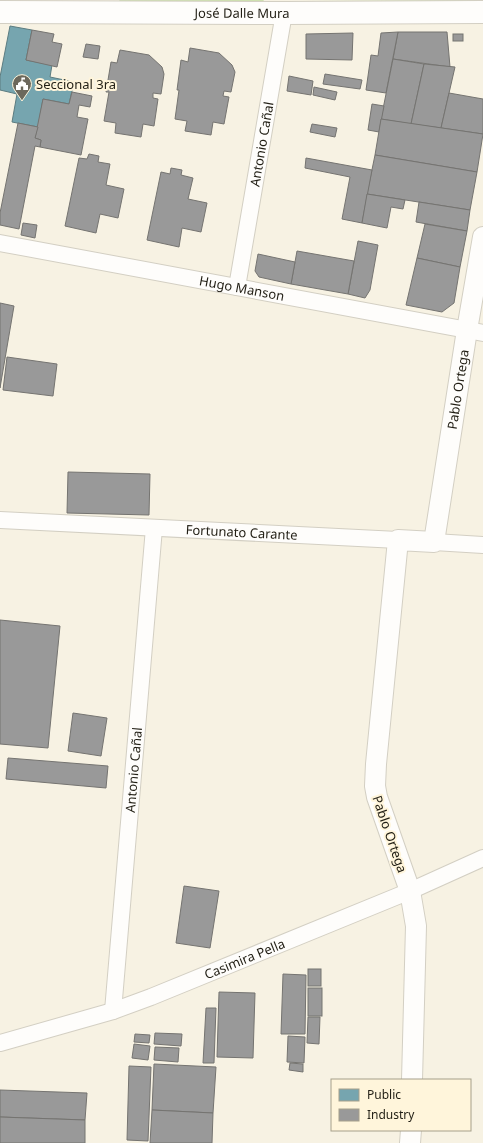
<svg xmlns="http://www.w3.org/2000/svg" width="483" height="1143" viewBox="0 0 483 1143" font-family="'Noto Sans',sans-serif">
	<rect width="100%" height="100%" fill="#f7f2e3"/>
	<g fill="#cee0af">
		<path d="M119,0h145l-4,6 -137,-1z"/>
		<path d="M483,0v5h-176l-6,-4z"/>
	</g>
	<path fill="#76a5af" stroke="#5c7c80" d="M10,26l22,4 -6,30 26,5 -2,12 24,5 -5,22 -26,-5 -5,28 -26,-5 5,-28 -17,-4v-13z"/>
	<g fill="#999" stroke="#757471">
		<path d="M32,30l22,4 -2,8 10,2 -5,23 -31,-7z"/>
		<path d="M398,32h49l3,35 -57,-8z"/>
		<path d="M398,32l-12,61 -20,-3 5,-35 7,1 3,-23z"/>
		<path d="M353,33l-1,27 -46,-1v-25z"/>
		<rect x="453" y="34" width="10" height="7"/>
		<path d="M86,44l14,2 -2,13 -15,-2z"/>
		<path d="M190,48l29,5 13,12 3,7 -4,20 -7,-1 -1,5 6,1 -5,27 -11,-2 -2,13 -26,-4 2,-10 -12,-2 4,-29h-2l4,-30 7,2z"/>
		<path d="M120,50l29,5 13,12 2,7 -3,20 -8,-1v5l5,1 -4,27 -11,-2 -2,13 -26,-4 1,-10 -12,-2 5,-29h-3l5,-30 6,1z"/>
		<path d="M393,59l31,5 -13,60 -30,-5z"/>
		<path d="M424,64l31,3 -14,61 -30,-4z"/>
		<path d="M325,74l37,6 -2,9 -37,-5z"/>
		<path d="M289,76l24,5 -2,14 -24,-4z"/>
		<path d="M314,87l23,5 -2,8 -22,-5z"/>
		<path d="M72,92l20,4 -2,11 -11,-2 -2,12 11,2 -7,36 -41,-8 1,-7 -6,-2 8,-39 26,5z"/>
		<path d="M449,93l34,6v35l-42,-6z"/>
		<path d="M372,104l12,2 -5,26 -11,-2z"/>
		<path d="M381,119l102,15 -6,38 -102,-17z"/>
		<path d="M18,123l20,4 -3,11 6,2 -1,7 -5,-1 -16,83 -19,-4v-12z"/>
		<path d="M312,124l25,4 -2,9 -25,-5z"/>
		<path d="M89,154l10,2 -1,6 12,2 -4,21 18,4 -6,29 -18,-4 -4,19 -31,-7 14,-68 8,1z"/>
		<path d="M375,155l102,17 -7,38 -103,-16z"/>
		<path d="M306,158l66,12 -10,53 -20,-4 8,-42 -45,-9z"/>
		<path d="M171,168l11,2 -1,5 12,3 -5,21 19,4 -6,29 -19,-4 -3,19 -32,-7 14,-68 9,2z"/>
		<path d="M367,194l38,6 -2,9 -12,-2 -4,21 -25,-5z"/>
		<path d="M419,202l51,8 -3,21 -51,-9z"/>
		<path d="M23,223l14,2 -2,13 -14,-3z"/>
		<path d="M425,224l42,7 -7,36 -43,-9z"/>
		<path d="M358,241l20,4 -8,45 -5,8 -17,-4z"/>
		<path d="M297,251l57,10 -6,33 -57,-10z"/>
		<path d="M258,254l37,8 -4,22 -32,-7 -4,-6z"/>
		<path d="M417,258l43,9 -6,36 -12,9 -36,-7z"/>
		<path d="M0,303l14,3 -14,82z"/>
		<path d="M7,357l50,7 -4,32 -50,-6z"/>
		<path d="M68,472l82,2 -1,41 -82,-2z"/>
		<path d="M0,620l60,6 -12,122 -48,-4z"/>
		<path d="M73,713l34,5 -6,38 -33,-5z"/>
		<path d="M8,758l100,8 -2,22 -100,-9z"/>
		<path d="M184,886l35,5 -9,57 -34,-5z"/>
		<rect x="308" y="969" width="13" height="17"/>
		<path d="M283,974l23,1 -1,59h-24z"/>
		<rect x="308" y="988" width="14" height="28"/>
		<path d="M219,992l36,1 -2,65 -36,-1z"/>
		<path d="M206,1008h10l-2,55h-11z"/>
		<path d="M308,1017h12l-1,27 -12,-1z"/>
		<path d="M155,1033l27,1 -1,12 -27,-2z"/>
		<path d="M135,1034l15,1 -1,8 -15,-1z"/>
		<path d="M288,1036l17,1 -1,26 -17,-1z"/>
		<path d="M134,1044l16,2 -2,14 -16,-2z"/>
		<path d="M155,1047l24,1 -1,14 -24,-2z"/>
		<path d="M290,1063l13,1v8l-14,-2z"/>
		<path d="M154,1064l62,3 -3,46 -61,-3z"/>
		<path d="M129,1066l22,1 -3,74 -21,-1z"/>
		<path d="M0,1090l87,3 -2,27 -85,-3z"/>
		<path d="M152,1110l61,3 -1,30h-62z"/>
		<path d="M0,1117l85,3v23h-85z"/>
	</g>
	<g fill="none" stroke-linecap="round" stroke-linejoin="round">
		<g stroke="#d3cfc3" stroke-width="18">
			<g id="minor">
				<path id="s1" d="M0,243l483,90"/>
				<path id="s2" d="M237,287l47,-274"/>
				<path id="s3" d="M0,520l398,20"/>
				<path d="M434,542l49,3"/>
				<path id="s4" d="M113,1011l41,-483"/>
				<path id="s5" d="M0,1043l113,-32 38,-14 259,-106 73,-33"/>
			</g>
		</g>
		<g stroke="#d3cfc3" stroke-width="22">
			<g id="tertiary">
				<path id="s6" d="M412,1080l4,-154 -6,-35 -33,-94 -2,-11 1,-22 22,-224 36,2 33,-212 16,-93"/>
				<path d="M410,1143l1,-13"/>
			</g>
		</g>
		<g stroke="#d3cfc3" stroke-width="24">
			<g id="secondary">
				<path id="s7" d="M0,12l284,1 199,-1"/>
			</g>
		</g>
		<use href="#minor" stroke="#fefdfb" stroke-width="16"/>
		<use href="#tertiary" stroke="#fefdfb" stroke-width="20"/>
		<use href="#secondary" stroke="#fefdfb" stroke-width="22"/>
	</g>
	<defs>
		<g id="civic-pin" transform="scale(1)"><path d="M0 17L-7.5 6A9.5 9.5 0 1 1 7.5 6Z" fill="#6c685c" stroke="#fff5db"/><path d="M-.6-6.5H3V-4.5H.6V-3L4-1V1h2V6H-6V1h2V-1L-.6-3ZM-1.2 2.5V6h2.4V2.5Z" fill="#fff"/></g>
	</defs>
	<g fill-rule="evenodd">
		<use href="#civic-pin" x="22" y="84"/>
	</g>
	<g text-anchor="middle" stroke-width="4" stroke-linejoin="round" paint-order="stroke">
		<g font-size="13" fill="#211e14" stroke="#fff5db">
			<text dy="5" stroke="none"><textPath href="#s7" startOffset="242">José Dalle Mura</textPath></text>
			<text dy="5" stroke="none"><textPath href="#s2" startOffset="145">Antonio Cañal</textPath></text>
			<text dy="5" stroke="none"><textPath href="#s1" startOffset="246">Hugo Manson</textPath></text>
			<text dy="5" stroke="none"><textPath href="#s6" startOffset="738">Pablo Ortega</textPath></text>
			<text dy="5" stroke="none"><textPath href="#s3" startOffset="242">Fortunato Carante</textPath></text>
			<text dy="5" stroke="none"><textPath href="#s4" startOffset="242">Antonio Cañal</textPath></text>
			<text transform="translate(390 834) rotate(71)" y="5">Pablo Ortega</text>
			<text dy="5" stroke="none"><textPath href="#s5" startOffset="259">Casimira Pella</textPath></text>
		</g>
		<g font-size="13" fill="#211e14" stroke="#fff5db" text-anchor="start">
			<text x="36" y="89">Seccional 3ra</text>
		</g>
	</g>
	<rect x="331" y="1079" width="140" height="52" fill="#fff5db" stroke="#a69f8b"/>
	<rect x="339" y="1089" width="20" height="12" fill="#76a5af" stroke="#a69f8b"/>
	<text x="367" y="1099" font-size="12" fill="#211e14">Public</text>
	<rect x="339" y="1109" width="20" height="12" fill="#999999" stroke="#a69f8b"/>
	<text x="367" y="1119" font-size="12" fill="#211e14">Industry</text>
</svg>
